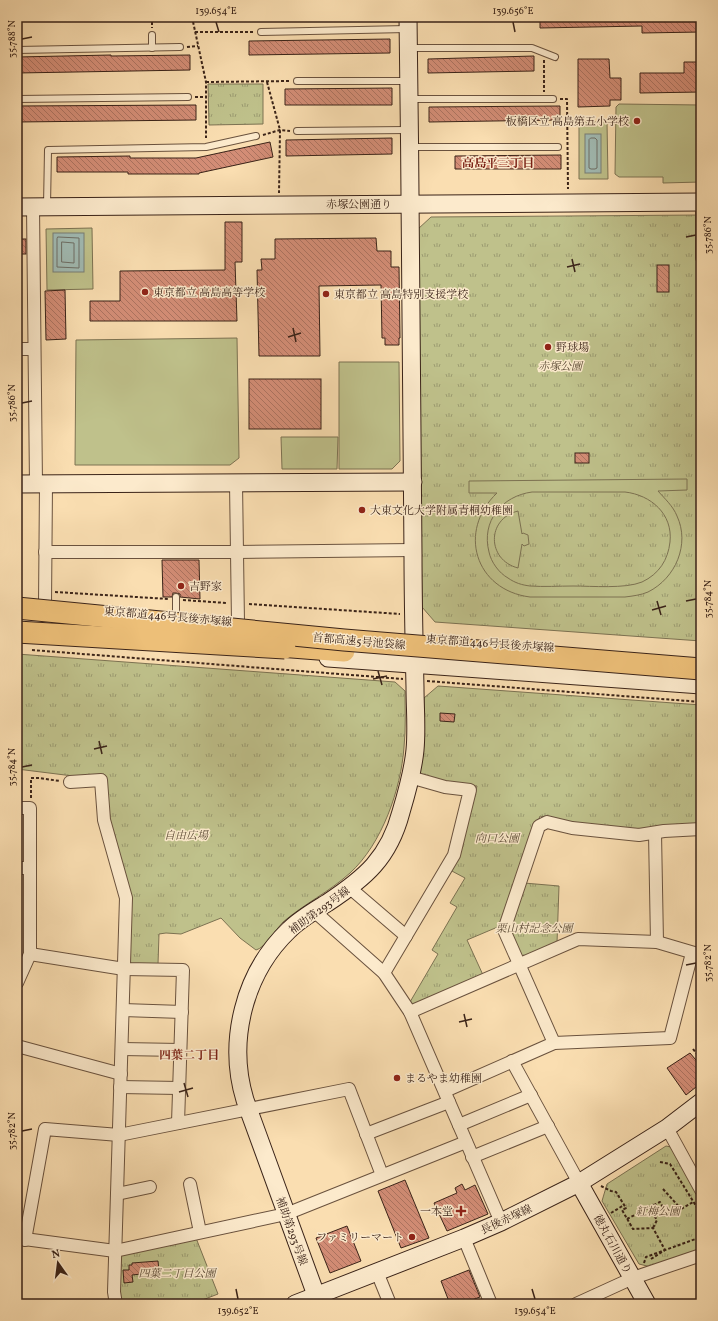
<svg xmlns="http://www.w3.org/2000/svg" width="718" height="1321" viewBox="0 0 718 1321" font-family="Vollkorn,'Noto Serif JP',serif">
	<defs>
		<pattern id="park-tufts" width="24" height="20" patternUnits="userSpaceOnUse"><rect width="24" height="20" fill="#bfc18b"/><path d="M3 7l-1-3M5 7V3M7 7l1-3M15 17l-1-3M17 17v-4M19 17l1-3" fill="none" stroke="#9c9c71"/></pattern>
		<pattern id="building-back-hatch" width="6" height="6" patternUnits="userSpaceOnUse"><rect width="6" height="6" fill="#d38d76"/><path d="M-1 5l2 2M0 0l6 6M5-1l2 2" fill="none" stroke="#ac7360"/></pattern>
	</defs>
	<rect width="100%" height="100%" fill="#fadeb1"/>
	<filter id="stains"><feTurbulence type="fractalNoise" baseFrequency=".005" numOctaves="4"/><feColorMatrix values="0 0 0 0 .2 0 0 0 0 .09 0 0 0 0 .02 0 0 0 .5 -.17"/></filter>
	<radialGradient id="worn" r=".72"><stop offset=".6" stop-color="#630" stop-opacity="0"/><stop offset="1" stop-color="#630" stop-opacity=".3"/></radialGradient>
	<g fill="url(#park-tufts)" stroke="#7c7252">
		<path d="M208,84h55v40l-54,1z"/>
		<path d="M701,215v426l-266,-19 -13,-15 -4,-378 13,-12z"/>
		<path d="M17,654l378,28 10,9c0,19 1,37 -1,56 -3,42 -22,97 -54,126 -21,19 -46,31 -67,49 -7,7 -18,26 -27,28l-16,-12 -19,-20 -40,16 -15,-1 -7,1 -1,30h-26l-3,-4 2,-61 -24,-87 -3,-38 -31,2 -56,-7z"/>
		<path d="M438,686l263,19v120l-61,6 -67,-8 -33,-7 -40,110 -33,14 16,35 -69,30 -4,-3 28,-48 -6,-4 25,-43 -7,-4 15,-25 -15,-8 8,-13 19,-71 -29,-3 -29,-9 5,-29v-47z"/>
		<path d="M524,883l35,3 -2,57 -32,14 -5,-1 -10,-26z"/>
		<path d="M666,1146l5,1 30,53v49l-50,18 -12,-3 -37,-63 5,-17z"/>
		<path d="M196,1238l22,56 -26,10h-70l-3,-11v-34l4,-5z"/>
	</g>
	<g fill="#bfc18b" stroke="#7c7252" fill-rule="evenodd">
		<path d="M619,104l82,1v77l-38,1v-6h-44l-4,-3 1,-67z"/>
		<path d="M579,122h28l1,57h-29z"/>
		<path d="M92,228l1,61 -46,1 -1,-61z"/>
		<path d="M237,338l2,120 -9,7h-155l1,-125z"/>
		<path d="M339,362h60l1,99 -8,8h-53z"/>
		<path d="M281,437h57l-1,32h-55z"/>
		<path d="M687,479v11l-29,1c7,8 15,15 19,25 13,28 -1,62 -29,76 -7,3 -15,4 -23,5h-95c-55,-7 -73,-66 -33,-104h-28v-12zM532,492h93c26,3 48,22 45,50 -2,18 -11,32 -28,40 -17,7 -50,4 -69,4 -14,0 -29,1 -43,0 -8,-1 -15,-3 -22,-8 -9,-5 -17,-16 -19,-26 -8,-31 13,-56 43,-60z"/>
		<path d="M518,511l4,23 1,-1 5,2 1,9 -5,2 -2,-2 -4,24c-31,-8 -32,-49 0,-57z"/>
	</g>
	<g fill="#a1bbb4" stroke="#787e76">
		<rect x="585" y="134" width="16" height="39"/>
		<rect x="53" y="233" width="31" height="39"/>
	</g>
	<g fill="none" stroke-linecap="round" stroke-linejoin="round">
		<g stroke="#6e6f66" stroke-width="1">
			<path d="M591,138h4l2,2v28l-2,1h-4l-2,-1v-28z"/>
			<path d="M58,237l21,1v30l-22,-1v-28z"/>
			<path d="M62,242l12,1v20l-12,-1z"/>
		</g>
	</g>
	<g fill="url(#building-back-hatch)" stroke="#3a2318">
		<path d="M540,17h161v15l-59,1v-7l-102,2z"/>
		<path d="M390,39v14l-141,2v-14z"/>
		<path d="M111,55v1l79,-1v15l-173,3v-16z"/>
		<path d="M534,56v15l-106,2v-14z"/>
		<path d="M578,59h31l1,19h11v22h-11v6l-32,1z"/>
		<path d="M684,62h15l1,10h1v20l-61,1v-20h44z"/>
		<path d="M392,88v17h-107v-16z"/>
		<path d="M196,105v15l-179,2v-16z"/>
		<path d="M560,106v14l-131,2v-15z"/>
		<path d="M392,138v16l-106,2v-16z"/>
		<path d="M270,142l3,15 -74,16v1h-71v-2h-71v-15l73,-1v2h66z"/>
		<path d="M561,155v14h-106v-13z"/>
		<path d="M225,222h17v40h-7l2,59h-147v-20h30v-30l105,-1z"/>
		<path d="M376,238l1,13h14v16h8l1,71h-1v7h-14v-7h-3l-1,-53 -62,1 1,70h-61l-2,-86h5l-1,-11h14v-20z"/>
		<rect x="17" y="239" width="9" height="15"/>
		<rect x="657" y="265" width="12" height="27"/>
		<path d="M65,290l1,49 -20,1 -1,-49z"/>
		<rect x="249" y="379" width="72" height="50"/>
		<rect x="575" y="453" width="14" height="10"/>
		<path d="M162,560h37l1,39 -20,-2v-3l-4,-1h-3l-1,4h-9z"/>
		<path d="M440,713l15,1 -1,8 -14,-1z"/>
		<path d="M690,1053l11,13v17l-15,12 -19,-27z"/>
		<path d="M405,1180l24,58 -28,10 -23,-57z"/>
		<path d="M462,1184l3,6 10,-5 13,29 -41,17 -13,-28 23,-10 -2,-5z"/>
		<path d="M347,1226l14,35 -31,12 -14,-35z"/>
		<path d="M158,1261l1,10 -10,1 1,1 -18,2 1,7 -9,1 -1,-13h6v-5h3v-2z"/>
		<path d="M469,1270l11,27 -19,7h-11l-9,-23z"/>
	</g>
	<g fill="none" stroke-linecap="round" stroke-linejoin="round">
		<g stroke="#6a523e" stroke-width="8">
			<g id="lane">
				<path d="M261,32l146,-3"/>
				<path d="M152,35v13"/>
				<path d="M410,48h122l23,9"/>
				<path d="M17,50l163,-3"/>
				<path d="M297,81h110"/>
				<path d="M17,99l171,-2"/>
				<path d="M410,99h143"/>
				<path d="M297,131l110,-1"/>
				<path d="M411,147h147"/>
				<path d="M699,203v55"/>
				<path d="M47,206l1,-56 158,-3 50,-11"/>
				<path d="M176,617v-20"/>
			</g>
		</g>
		<g stroke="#6a523e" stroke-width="14">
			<g id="street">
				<path d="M33,207l3,277"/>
				<path d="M17,349h17"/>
				<path d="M236,483l2,139"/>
				<path d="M45,552h192l176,-2"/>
				<path d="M45,606l1,-122"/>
				<path d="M70,782l31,-2 3,40 22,78 -12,394 2,12"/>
				<path d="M17,808h13v146l-13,29"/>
				<path d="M655,833l2,109"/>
				<path d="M17,868h13"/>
				<path d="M350,888l56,48"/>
				<path d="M314,911l70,62 26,39 91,210"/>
				<path d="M30,954l94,15 59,1 -5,153"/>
				<path d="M384,973l70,-118 16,-65 -25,-3 -35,-10"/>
				<path d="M123,1010l59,2"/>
				<path d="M410,1012l168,-73 79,3 44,13"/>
				<path d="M554,1043l-50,-113 35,-104 8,-4 25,6 67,7 25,-4 37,-2"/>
				<path d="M17,1046l104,28"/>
				<path d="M122,1049l58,1"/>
				<path d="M512,1061l67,122"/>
				<path d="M120,1087l59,1"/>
				<path d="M445,1091l109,-48 116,-5 22,-85"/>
				<path d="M459,1125l72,-30"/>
				<path d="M667,1128l34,62"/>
				<path d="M366,1134l83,-32"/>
				<path d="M472,1157l76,-31"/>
				<path d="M190,1184l10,48"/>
				<path d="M117,1194l33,-7"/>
				<path d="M17,1238l98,13 171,-37 180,-72"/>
				<path d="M464,1238l27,66"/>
				<path d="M25,1240l20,-111 74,6 230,-46 33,86"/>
				<path d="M377,1272l13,32"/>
				<path d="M576,1304l57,-26 68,-23"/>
			</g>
		</g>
		<g stroke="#3a2318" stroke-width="19">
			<g id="secondary">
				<path d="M17,207l684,-5"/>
				<path d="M17,484l396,-2"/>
				<path d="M328,658l373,27"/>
				<path d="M579,1183l68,121"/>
				<path d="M316,1295l-71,-195c-18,-59 -1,-127 44,-170 11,-11 25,-19 38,-27 38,-25 62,-45 74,-91 6,-20 12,-41 14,-62 2,-21 0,-42 0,-63 -1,-45 -2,-89 -2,-133 0,-179 -3,-358 -5,-537"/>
				<path d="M295,1304l169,-66 37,-16 78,-39 88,-55 34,-26"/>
			</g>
		</g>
		<g stroke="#3a2318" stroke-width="23">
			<path id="highway" d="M266,645l78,6"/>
		</g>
		<g stroke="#3a2318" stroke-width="2" stroke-dasharray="3 2" stroke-linecap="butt">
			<path d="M152,17v11"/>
			<path d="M192,17l14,65v56"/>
			<path d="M195,32h59"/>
			<path d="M187,47l11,-1"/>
			<path d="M544,60v32"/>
			<path d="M206,82l84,-1"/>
			<path d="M267,82l13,48 -1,63"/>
			<path d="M195,97h10"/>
			<path d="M560,99h7l1,90"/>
			<path d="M263,135l17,-5 10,1"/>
			<path d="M55,592l114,7"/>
			<path d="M183,600l44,3"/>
			<path d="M249,604l151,10"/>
			<path d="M32,650l371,29"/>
			<path d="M427,681l274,21"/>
			<path d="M31,798v-20h8l21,3"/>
			<path d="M693,1049l8,10"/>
			<path d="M660,1162l10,2 31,50"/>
			<path d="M601,1186l10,5 5,1 10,16 -4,2 11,19 20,-1 12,22"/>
			<path d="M663,1189l18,20"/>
			<path d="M649,1208l8,12 -4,8"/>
			<path d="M611,1213l13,-8"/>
			<path d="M627,1219l33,-17 5,9 9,2 19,-11"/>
			<path d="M651,1259l14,-9"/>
			<path d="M644,1263l2,-6 55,-20"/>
		</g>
		<use href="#lane" stroke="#fceacc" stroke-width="6"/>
		<use href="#street" stroke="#fceacc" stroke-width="12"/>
		<use href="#secondary" stroke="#fceacc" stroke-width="17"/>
		<use href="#highway" stroke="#edbf78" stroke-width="21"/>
		<g stroke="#3a2318" stroke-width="23" stroke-linecap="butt">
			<g id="highway-bridge">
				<path d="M17,608l327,32 357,29"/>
				<path d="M17,632l268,16"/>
			</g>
		</g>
		<use href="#highway-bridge" stroke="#edbf78" stroke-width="21"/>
	</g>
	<path fill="none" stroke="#3a2318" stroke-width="1.5" d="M216,22l3,10M513,22l2,10M22,39l10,-2M686,237l10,-2M572,259l3,13M567,267l13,-3M293,328l3,14M288,337l13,-4M22,403l10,-2M657,601l4,14M686,601l10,-2M652,610l14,-4M378,671l4,14M373,679l14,-3M99,741l3,13M94,749l13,-3M22,767l10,-2M686,965l10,-2M464,1014l3,13M459,1022l13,-3M184,1083l4,14M179,1092l14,-4M22,1131l10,-2M236,1289l2,10M532,1289l3,10"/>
	<g fill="#8f2418" stroke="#fceacc" stroke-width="1.5">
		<circle cx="637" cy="121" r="4"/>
		<circle cx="145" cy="292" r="4"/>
		<circle cx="326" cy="294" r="4"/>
		<circle cx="548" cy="347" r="4"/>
		<circle cx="362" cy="510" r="4"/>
		<circle cx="181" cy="586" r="4"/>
		<circle cx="397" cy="1078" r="4"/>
		<path d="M459 1205h4v4h4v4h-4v4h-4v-4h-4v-4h4z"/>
		<circle cx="412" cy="1237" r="4"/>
	</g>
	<g text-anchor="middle" stroke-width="3" stroke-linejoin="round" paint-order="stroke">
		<g font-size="11" fill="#3a2318" stroke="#fceacc" text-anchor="start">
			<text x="629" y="125" text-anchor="end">板橋区立 高島第五小学校</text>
			<text x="153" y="296">東京都立 高島高等学校</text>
			<text x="334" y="298">東京都立 高島特別支援学校</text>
			<text x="556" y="351">野球場</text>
			<text x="370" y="514">大東文化大学附属青桐幼稚園</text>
			<text x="189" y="590">吉野家</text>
			<text x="405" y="1082">まるやま幼稚園</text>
			<text x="453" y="1215" text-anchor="end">一本堂</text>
			<text x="404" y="1241" text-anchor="end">ファミリーマート</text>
		</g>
		<g font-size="11" fill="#3a2318" stroke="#fceacc">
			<text x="359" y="208">赤塚公園通り</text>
			<text transform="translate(168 616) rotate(5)" y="4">東京都道446号長後赤塚線</text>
			<text transform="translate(359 641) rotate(5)" y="4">首都高速5号池袋線</text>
			<text transform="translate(490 643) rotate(4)" y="4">東京都道446号長後赤塚線</text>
			<text transform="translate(319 910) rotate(-36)" y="4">補助第293号線</text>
			<text transform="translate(506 1219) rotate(-25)" y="4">長後赤塚線</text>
			<text transform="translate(292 1231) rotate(70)" y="4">補助第293号線</text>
			<text transform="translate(613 1244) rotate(61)" y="4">徳丸石川通り</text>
		</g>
		<g font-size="11" font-style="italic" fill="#5b4a35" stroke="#fceacc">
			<text x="560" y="370">赤塚公園</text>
			<text x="186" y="839">自由広場</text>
			<text x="497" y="842">向口公園</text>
			<text x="534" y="932">栗山村記念公園</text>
			<text x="658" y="1215">紅梅公園</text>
			<text x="177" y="1277">四葉二丁目公園</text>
		</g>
		<g font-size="12" font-weight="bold" fill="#7a1f14" stroke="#fceacc">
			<text x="498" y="167">高島平三丁目</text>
			<text x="189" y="1059">四葉二丁目</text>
		</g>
	</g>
	<rect width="718" height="1321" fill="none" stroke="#fadeb1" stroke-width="44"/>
	<g transform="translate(58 1263) rotate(346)" stroke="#fceacc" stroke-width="3" paint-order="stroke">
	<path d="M0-3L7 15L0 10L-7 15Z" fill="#3a2318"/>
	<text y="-6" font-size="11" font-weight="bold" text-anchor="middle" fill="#3a2318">N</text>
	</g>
	<rect x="22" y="22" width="674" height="1277" fill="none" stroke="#3a2318" stroke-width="1.5"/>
	<g font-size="10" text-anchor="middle" fill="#3a2318">
		<text x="216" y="14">139.654°E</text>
		<text x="513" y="14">139.656°E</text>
		<text transform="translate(11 39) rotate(-90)" y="4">35.788°N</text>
		<text transform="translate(707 235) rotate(-90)" y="4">35.786°N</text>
		<text transform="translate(11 403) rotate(-90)" y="4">35.786°N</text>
		<text transform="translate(707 599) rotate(-90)" y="4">35.784°N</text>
		<text transform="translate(11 767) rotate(-90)" y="4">35.784°N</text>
		<text transform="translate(707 963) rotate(-90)" y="4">35.782°N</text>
		<text transform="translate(11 1131) rotate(-90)" y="4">35.782°N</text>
		<text x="238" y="1314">139.652°E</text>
		<text x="535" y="1314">139.654°E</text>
	</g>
	<rect width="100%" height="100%" filter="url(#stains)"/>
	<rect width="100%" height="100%" fill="url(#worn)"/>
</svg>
